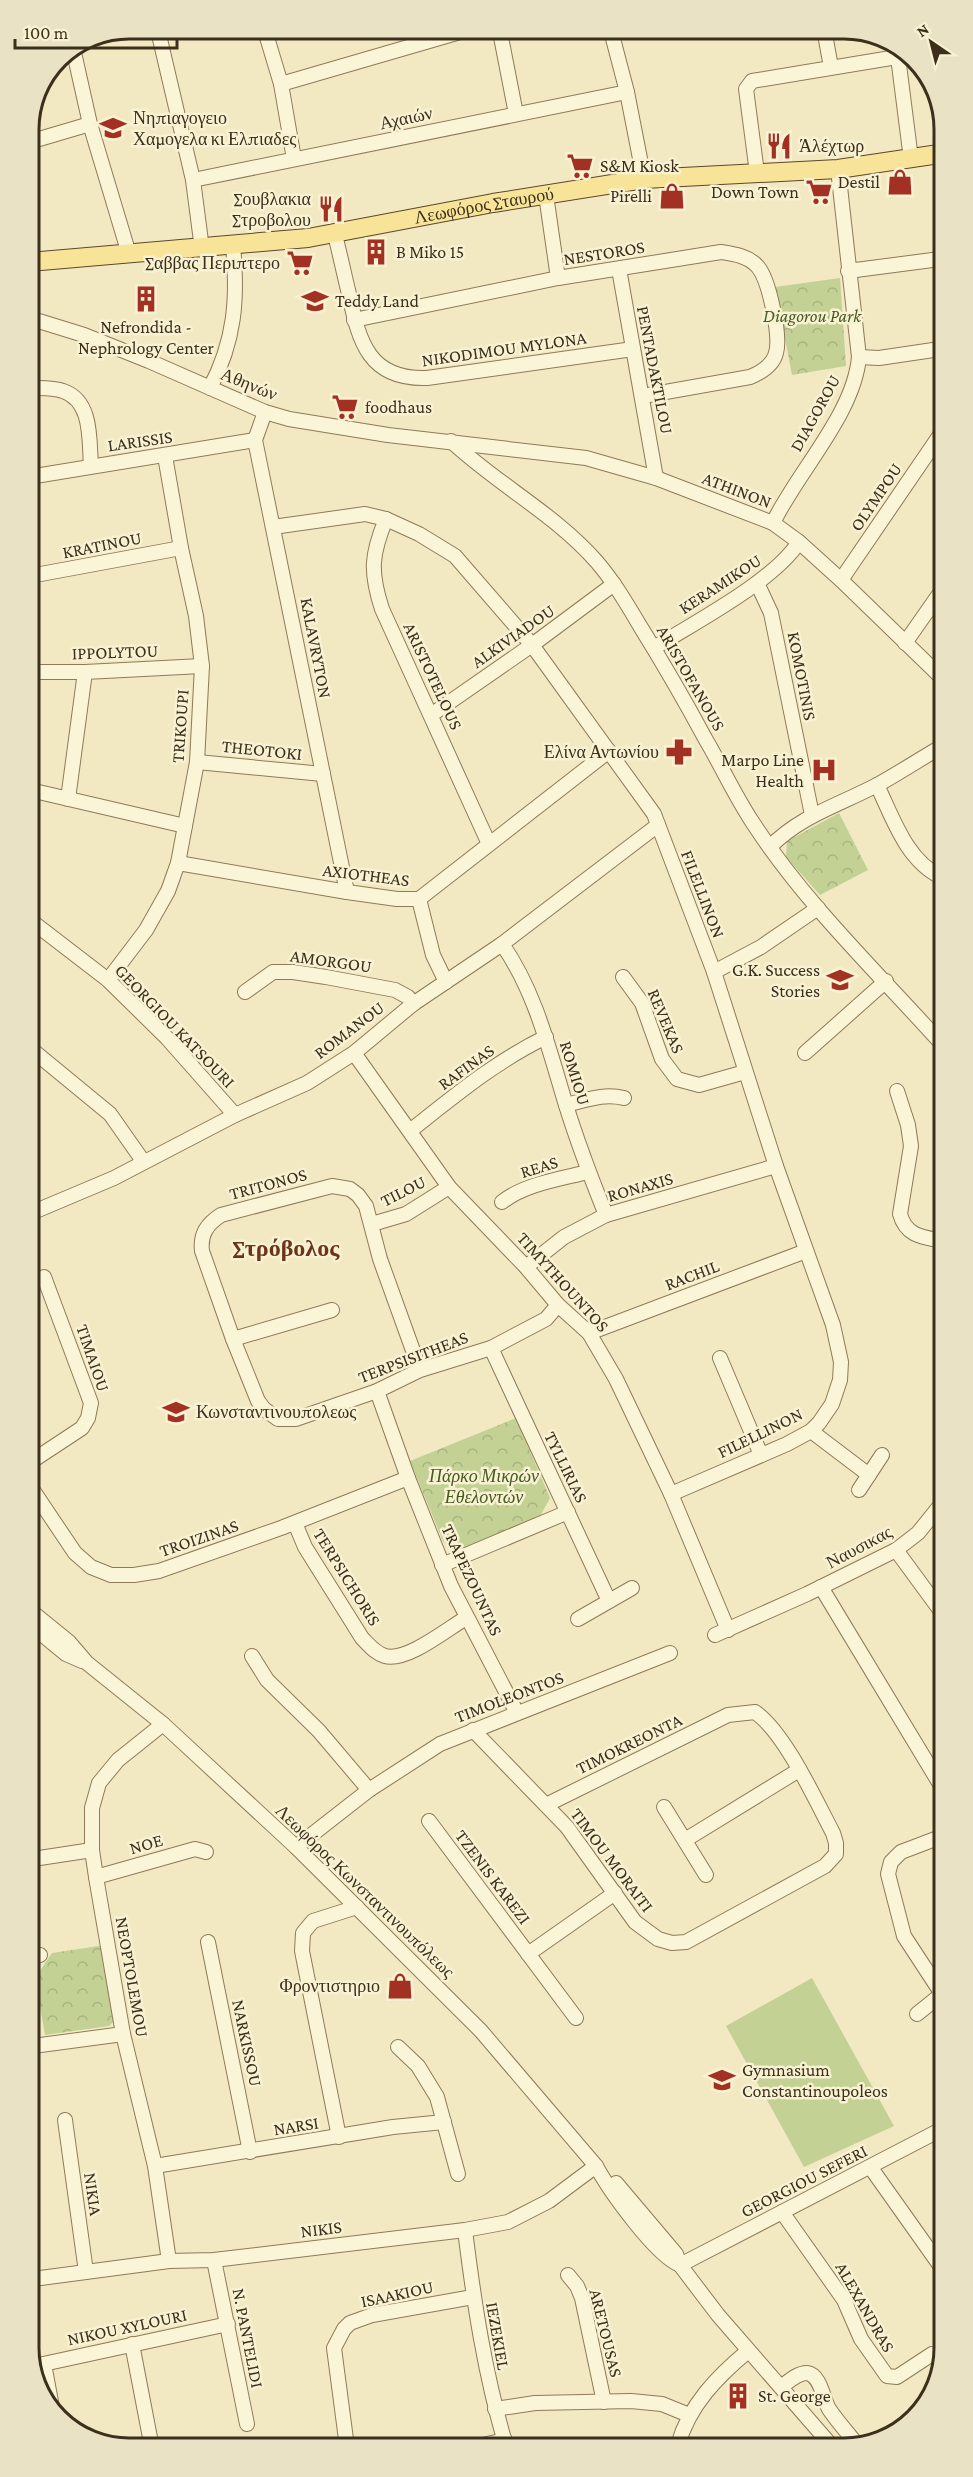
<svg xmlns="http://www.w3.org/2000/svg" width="973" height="2477" viewBox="0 0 973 2477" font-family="'Crimson Pro',serif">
	<defs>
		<pattern id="park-crowns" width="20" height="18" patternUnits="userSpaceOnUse" patternTransform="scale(1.5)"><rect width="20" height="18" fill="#c3d195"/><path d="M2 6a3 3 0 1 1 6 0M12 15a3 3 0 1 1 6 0" fill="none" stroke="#a8b480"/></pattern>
	</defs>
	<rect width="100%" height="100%" fill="#f2e9c3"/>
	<g fill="url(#park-crowns)">
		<path d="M840,278l6,88 -54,9 -17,-88z"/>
		<path d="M839,813l29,57 -48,25 -34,-38 1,-16z"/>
		<path d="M516,1418l34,80 -12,22 -83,33 -12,-12 -33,-80z"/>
		<path d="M105,1945l14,71 -10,10 -64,9 -10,-57 17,-25z"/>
	</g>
	<path fill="#c3d195" d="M812,1978l82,148 -90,41 -78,-141z"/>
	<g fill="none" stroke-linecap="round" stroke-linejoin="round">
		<g stroke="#8e7a58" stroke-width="16">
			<g id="minor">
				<path d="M824,29l7,38"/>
				<path d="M611,31l16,61 17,87"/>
				<path d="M500,32l16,82"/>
				<path d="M266,34l15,50 13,75"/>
				<path d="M159,35l34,145 9,69"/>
				<path d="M73,48l17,76 39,130"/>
				<path d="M898,57l13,102"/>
				<path d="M281,84l179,-52"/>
				<path d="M29,142l61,-18"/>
				<path d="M757,173l-11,-84 6,-8 157,-26"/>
				<path d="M193,180l434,-88"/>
				<path d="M546,195l12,83"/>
				<path d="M335,235c5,19 9,39 14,59 10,48 20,86 78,84l206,-29"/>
				<path d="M619,269l37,209"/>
				<path d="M848,271l92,-12"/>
				<path d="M29,318l55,17 65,26 116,51 24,7 99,16 198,23 70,20 117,45 26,19 42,38 100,97"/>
				<path d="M354,320l204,-42 163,-26c13,2 28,4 37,15 11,13 23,69 18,86 -3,12 -14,19 -26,24l-107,19"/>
				<path d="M859,357l20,1 61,-9"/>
				<path d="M29,388c11,0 24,-1 34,3 30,10 26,50 28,75"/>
				<path d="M210,388c25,-47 28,-90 23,-142"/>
				<path d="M265,412l-10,28 92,452"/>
				<path d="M451,441c47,44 104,73 146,121 17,20 30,42 43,64 23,37 45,75 66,114 16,27 29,56 47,83 52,80 124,149 188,220"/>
				<path d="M29,477l226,-37"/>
				<path d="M386,519c-15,36 -16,53 -4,90l107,235"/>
				<path d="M773,523c25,-52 81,-109 86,-166l-21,-188"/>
				<path d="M273,527l92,-13 21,5 33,15 36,22 77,89 122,169 60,158 62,194 57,159 8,37 -1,18 -8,24 -13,19 -8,8 -24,13 -116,50"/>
				<path d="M30,576l151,-28"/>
				<path d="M841,580l99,-145"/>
				<path d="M757,583l14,30 41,202"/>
				<path d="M905,643l35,-50"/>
				<path d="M654,648c41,-26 119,-66 145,-106"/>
				<path d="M30,672h55l117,-6"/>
				<path d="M431,715l101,-70 82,-61"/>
				<path d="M197,762l126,12"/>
				<path d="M877,785c16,33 29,75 64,92"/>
				<path d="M30,790l155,36"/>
				<path d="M68,799l17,-127"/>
				<path d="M770,847c30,-31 69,-42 107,-62 22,-12 43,-26 64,-38"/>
				<path d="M178,863l169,29 50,7h22l190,-148"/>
				<path d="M419,899l14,56 13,27"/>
				<path d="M30,920l78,60 59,58 68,77"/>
				<path d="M502,944c33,47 47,105 63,158 12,39 26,76 41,113"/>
				<path d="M714,972l47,-25 57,-39"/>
				<path d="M623,977l19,26 20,56 15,20 22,6 46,-13"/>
				<path d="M108,980l38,-50 22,-39 10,-28 19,-101 5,-96 -6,-50 -15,-68 -16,-92"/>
				<path d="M245,992l28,-20h20l33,5 69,13 13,7 5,7"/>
				<path d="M31,1049l79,65 33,47"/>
				<path d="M354,1053l95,134 77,80 32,38 31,28 27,46 55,115 57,136"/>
				<path d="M805,1053l81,-72"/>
				<path d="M897,1091l11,34 3,21 -11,68c6,22 22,23 42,27"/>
				<path d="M566,1105c21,-5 37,-12 58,-7"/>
				<path d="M410,1131c43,-34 86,-70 136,-94"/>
				<path d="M502,1202c23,-18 58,-23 86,-30"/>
				<path d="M31,1213l83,-35 121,-63 72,-32 47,-30 59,-49 89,-60 156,-119"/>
				<path d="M372,1224l34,-10 43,-27"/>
				<path d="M526,1267l38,-30 42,-22 170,-49"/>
				<path d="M589,1333l217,-82"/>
				<path d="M233,1339l99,-29"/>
				<path d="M491,1348l118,253"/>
				<path d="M720,1358l41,97"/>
				<path d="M420,1370l-40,-111 -14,-53 -8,-11 -8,-6 -18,-3 -111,29c-14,9 -21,19 -19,36l31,88 25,62 6,8 14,10h18l81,-28 43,-21 71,-22 55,-29 12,-14"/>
				<path d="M377,1391l31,87 43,108 66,127"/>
				<path d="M811,1431l58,44"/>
				<path d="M32,1461l50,-33 6,-10 3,-15 -47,-126"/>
				<path d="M32,1489l43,64 16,14 20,8h23l25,-4 122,-43 127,-50"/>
				<path d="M859,1490l23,-35"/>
				<path d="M295,1523l10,24 57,91c7,7 13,15 23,18 22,6 62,-27 81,-38"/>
				<path d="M896,1550l47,64"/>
				<path d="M442,1565l126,-53"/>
				<path d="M821,1587l122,202"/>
				<path d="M32,1612l37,30 18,21 76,61 133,123 185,184 115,135c13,24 60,90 84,99"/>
				<path d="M578,1619l54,-31"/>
				<path d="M32,1626l34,28 16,7"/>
				<path d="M715,1635l92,-41 89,-44 22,-17 25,-31"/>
				<path d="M252,1656l15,24 52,51 50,59"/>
				<path d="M163,1724l-45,36 -19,23 -7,25v42l4,27 27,157 32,132 14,95"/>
				<path d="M473,1730l94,97 68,95 23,17 14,4 14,-1 139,-76 11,-12v-11l-3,-10c-18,-34 -48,-100 -78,-121l-27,3 -182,90"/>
				<path d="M664,1807l42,68"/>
				<path d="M429,1821l147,197"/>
				<path d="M685,1840l114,-70"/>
				<path d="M296,1847l73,-57 71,-46 230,-91"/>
				<path d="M33,1859l59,-9"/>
				<path d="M96,1877l99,-28 11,3"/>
				<path d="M208,1942l42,210"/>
				<path d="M528,1954l87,-61"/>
				<path d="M33,1956l7,-1"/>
				<path d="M917,2014l25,-20 -38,-58 -16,-62 3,-12 10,-10 42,-16"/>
				<path d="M33,2046l90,-12"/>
				<path d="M398,2047l20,19 19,31 21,77"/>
				<path d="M65,2120l21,152"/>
				<path d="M339,2137l-37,-186 1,-18 10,-12 44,-14"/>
				<path d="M155,2166l238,-39 51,-5"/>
				<path d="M871,2168l73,103"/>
				<path d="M616,2183l60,71 4,11 38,50 112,129"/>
				<path d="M782,2212l62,88 17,39 26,37 10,1 35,-23"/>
				<path d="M465,2230c9,73 20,145 41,216"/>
				<path d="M214,2260l33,164"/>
				<path d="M680,2265l264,-137"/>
				<path d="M568,2275l9,11 5,12 22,104"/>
				<path d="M33,2279l136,-18 45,-1 251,-30 43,-8 41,-21 47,-35"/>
				<path d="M132,2344l20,104"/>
				<path d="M44,2364l8,43"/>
				<path d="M34,2366l194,-42"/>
				<path d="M781,2387c7,-5 16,-14 26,-14 14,2 16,26 22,36 8,12 18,23 27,34"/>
				<path d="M495,2409l40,-6 96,-2 31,3 27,11"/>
				<path d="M678,2445c11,-40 40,-69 70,-94"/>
				<path d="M478,2446l27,-6"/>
				<path d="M347,2447l-13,-99 10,-19 6,-6 22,-8 101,-18"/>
			</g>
		</g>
		<g stroke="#5b472c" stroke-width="20">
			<g id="major">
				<path id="s1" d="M29,262l279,-24 185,-35 151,-24 194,-10 101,-15"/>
			</g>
		</g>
		<use href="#minor" stroke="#fbf5d7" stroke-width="14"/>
		<use href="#major" stroke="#f8e498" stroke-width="18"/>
	</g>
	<defs>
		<g id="school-bare" transform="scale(2.07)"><path d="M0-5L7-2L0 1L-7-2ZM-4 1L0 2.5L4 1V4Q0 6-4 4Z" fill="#a23023" stroke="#f8f2d3" stroke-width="2.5" paint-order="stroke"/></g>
		<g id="restaurant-bare" transform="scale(2.07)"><path d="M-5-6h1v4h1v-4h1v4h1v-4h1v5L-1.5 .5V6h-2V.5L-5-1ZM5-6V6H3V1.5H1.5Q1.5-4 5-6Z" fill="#a23023" stroke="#f8f2d3" stroke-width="2.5" paint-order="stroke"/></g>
		<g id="supermarket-bare" transform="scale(2.07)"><path d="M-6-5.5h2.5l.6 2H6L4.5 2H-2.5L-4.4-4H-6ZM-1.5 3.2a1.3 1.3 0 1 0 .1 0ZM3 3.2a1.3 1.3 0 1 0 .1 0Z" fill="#a23023" stroke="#f8f2d3" stroke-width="2.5" paint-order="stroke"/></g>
		<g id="shop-bare" transform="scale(2.07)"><path d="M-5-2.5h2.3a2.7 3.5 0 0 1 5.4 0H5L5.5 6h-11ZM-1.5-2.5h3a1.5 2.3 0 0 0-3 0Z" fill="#a23023" stroke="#f8f2d3" stroke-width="2.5" paint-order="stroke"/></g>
		<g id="building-bare" transform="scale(2.07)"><path d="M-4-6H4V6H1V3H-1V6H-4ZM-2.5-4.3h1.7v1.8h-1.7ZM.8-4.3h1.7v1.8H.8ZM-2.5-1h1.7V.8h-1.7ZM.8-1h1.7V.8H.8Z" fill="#a23023" stroke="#f8f2d3" stroke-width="2.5" paint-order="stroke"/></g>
		<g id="pharmacy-bare" transform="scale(2.07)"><path d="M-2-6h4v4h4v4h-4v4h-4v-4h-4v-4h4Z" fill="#a23023" stroke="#f8f2d3" stroke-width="2.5" paint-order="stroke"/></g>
		<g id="hospital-bare" transform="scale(2.07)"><path d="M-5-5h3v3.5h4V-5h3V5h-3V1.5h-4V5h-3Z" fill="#a23023" stroke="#f8f2d3" stroke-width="2.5" paint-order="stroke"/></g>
	</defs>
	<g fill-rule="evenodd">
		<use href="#school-bare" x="113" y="128"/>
		<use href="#restaurant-bare" x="779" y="146"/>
		<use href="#supermarket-bare" x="580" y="166"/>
		<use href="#shop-bare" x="900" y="182"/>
		<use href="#supermarket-bare" x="819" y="192"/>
		<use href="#shop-bare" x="672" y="196"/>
		<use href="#restaurant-bare" x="331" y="209"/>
		<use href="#building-bare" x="376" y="252"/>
		<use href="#supermarket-bare" x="300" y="263"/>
		<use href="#building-bare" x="146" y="299"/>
		<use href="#school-bare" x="315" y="301"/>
		<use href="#supermarket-bare" x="345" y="407"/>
		<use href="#pharmacy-bare" x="679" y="752"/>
		<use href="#hospital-bare" x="824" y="770"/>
		<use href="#school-bare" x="840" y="980"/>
		<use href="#school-bare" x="176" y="1412"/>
		<use href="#shop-bare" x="400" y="1986"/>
		<use href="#school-bare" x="722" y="2080"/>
		<use href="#building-bare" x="738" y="2396"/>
	</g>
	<g text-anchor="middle" stroke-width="5" stroke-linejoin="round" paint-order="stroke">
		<g font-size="18" fill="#3c301d" stroke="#f8f2d3" text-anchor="start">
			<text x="133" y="124">Νηπιαγογειο<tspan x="133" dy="21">Χαμογελα κι Ελπιαδες</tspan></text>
			<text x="799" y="152">Άλέχτωρ</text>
			<text x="600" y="172">S&amp;M Kiosk</text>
			<text x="880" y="188" text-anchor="end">Destil</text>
			<text x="799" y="198" text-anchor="end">Down Town</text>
			<text x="652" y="202" text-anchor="end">Pirelli</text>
			<text x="311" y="205" text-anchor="end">Σουβλακια<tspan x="311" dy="21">Στροβολου</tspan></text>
			<text x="396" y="258">B Miko 15</text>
			<text x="280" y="269" text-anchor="end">Σαββας Περιπτερο</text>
			<text x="335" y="307">Teddy Land</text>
			<text x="146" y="333" text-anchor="middle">Nefrondida -<tspan x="146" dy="21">Nephrology Center</tspan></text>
			<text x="365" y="413">foodhaus</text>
			<text x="659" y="758" text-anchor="end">Ελίνα Αντωνίου</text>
			<text x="804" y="766" text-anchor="end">Marpo Line<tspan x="804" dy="21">Health</tspan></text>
			<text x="820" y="976" text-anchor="end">G.K. Success<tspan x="820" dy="21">Stories</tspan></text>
			<text x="196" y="1418">Κωνσταντινουπολεως</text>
			<text x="380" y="1992" text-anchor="end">Φροντιστηριο</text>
			<text x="742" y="2076">Gymnasium<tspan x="742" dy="21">Constantinoupoleos</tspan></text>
			<text x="758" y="2402">St. George</text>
		</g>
		<g font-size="18" fill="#3c301d" stroke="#f8f2d3">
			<text transform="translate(406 118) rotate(-12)" y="6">Αχαιών</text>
			<text dy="6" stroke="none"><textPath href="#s1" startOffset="459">Λεωφόρος Σταυρού</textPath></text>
			<text transform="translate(604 253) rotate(-9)" y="6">NESTOROS</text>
			<text transform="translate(504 349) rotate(-8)" y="6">NIKODIMOU MYLONA</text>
			<text transform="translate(655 370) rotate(79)" y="6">PENTADAKTILOU</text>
			<text transform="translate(249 384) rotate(22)" y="6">Αθηνών</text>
			<text transform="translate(815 413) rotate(-61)" y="6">DIAGOROU</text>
			<text transform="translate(140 441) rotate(-8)" y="6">LARISSIS</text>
			<text transform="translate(737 490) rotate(21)" y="6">ATHINON</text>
			<text transform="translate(876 497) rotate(-56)" y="6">OLYMPOU</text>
			<text transform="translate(102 545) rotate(-11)" y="6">KRATINOU</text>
			<text transform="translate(720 584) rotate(-33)" y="6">KERAMIKOU</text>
			<text transform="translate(513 636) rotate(-35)" y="6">ALKIVIADOU</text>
			<text transform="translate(316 648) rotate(79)" y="6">KALAVRYTON</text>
			<text transform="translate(115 652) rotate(-2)" y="6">IPPOLYTOU</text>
			<text transform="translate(433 676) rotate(65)" y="6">ARISTOTELOUS</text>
			<text transform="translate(802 676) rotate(79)" y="6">KOMOTINIS</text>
			<text transform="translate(691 678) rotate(60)" y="6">ARISTOFANOUS</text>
			<text transform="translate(180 726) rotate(-86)" y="6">TRIKOUPI</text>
			<text transform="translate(262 750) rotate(6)" y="6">THEOTOKI</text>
			<text transform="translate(366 875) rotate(7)" y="6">AXIOTHEAS</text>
			<text transform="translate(703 894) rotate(69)" y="6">FILELLINON</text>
			<text transform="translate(331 961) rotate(8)" y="6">AMORGOU</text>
			<text transform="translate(666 1021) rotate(67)" y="6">REVEKAS</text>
			<text transform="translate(175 1026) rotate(46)" y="6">GEORGIOU KATSOURI</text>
			<text transform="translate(349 1030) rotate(-37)" y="6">ROMANOU</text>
			<text transform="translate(466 1067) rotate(-36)" y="6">RAFINAS</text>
			<text transform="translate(575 1073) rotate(73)" y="6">ROMIOU</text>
			<text transform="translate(539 1167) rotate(-17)" y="6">REAS</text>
			<text transform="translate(268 1184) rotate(-15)" y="6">TRITONOS</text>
			<text transform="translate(640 1187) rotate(-16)" y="6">RONAXIS</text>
			<text transform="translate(403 1191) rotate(-27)" y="6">TILOU</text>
			<text transform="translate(692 1275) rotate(-21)" y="6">RACHIL</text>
			<text transform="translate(563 1282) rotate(48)" y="6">TIMYTHOUNTOS</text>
			<text transform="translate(413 1357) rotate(-21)" y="6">TERPSISITHEAS</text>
			<text transform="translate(93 1358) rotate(71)" y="6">TIMAIOU</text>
			<text transform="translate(760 1433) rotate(-26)" y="6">FILELLINON</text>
			<text transform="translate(566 1467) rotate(64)" y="6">TYLLIRIAS</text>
			<text transform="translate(199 1538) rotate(-19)" y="6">TROIZINAS</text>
			<text transform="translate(859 1547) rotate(-28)" y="6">Ναυσικας</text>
			<text transform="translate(347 1577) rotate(58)" y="6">TERPSICHORIS</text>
			<text transform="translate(472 1580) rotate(65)" y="6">TRAPEZOUNTAS</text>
			<text transform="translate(509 1697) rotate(-21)" y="6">TIMOLEONTOS</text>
			<text transform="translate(629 1744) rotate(-26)" y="6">TIMOKREONTA</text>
			<text transform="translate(146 1844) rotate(-16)" y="6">NOE</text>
			<text transform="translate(612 1860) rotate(53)" y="6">TIMOU MORAITI</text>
			<text transform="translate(493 1877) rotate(53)" y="6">TZENIS KAREZI</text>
			<text transform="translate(365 1891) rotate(44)" y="6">Λεωφόρος Κωνσταντινουπόλεως</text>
			<text transform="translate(132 1977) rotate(80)" y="6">NEOPTOLEMOU</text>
			<text transform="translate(247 2043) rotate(78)" y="6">NARKISSOU</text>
			<text transform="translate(296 2126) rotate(-9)" y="6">NARSI</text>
			<text transform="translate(804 2181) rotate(-27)" y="6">GEORGIOU SEFERI</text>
			<text transform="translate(93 2194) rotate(82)" y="6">NIKIA</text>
			<text transform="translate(321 2229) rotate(-7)" y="6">NIKIS</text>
			<text transform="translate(397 2294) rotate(-12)" y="6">ISAAKIOU</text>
			<text transform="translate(865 2307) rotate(60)" y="6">ALEXANDRAS</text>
			<text transform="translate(127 2327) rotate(-12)" y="6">NIKOU XYLOURI</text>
			<text transform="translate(606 2333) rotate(76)" y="6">ARETOUSAS</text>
			<text transform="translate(498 2336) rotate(80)" y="6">IEZEKIEL</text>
			<text transform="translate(248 2338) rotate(79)" y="6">N. PANTELIDI</text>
		</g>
		<g font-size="18" font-style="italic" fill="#465a22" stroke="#f8f2d3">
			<text x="812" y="322">Diagorou Park</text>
			<text x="484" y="1482">Πάρκο Μικρών<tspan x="484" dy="21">Εθελοντών</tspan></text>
		</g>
		<g font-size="24" font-weight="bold" fill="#6d3419" stroke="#f8f2d3">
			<text x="286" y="1256">Στρόβολος</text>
		</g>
	</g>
	<path d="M0 0H973V2477H0ZM129 39H844A90 90 0 0 1 934 129V2348A90 90 0 0 1 844 2438H129A90 90 0 0 1 39 2348V129A90 90 0 0 1 129 39Z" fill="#e9e2c4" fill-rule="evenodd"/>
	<path fill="none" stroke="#3c301d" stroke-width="3" d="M129 39H844A90 90 0 0 1 934 129V2348A90 90 0 0 1 844 2438H129A90 90 0 0 1 39 2348V129A90 90 0 0 1 129 39Z"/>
	<g transform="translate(931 42) rotate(325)" stroke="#f8f2d3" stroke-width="4.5" paint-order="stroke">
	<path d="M0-4.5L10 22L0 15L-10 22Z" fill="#3c301d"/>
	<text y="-9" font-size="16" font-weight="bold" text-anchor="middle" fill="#3c301d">N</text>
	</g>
	<path d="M15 39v9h162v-9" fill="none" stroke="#3c301d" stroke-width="3"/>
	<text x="24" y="39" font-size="18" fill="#3c301d" stroke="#f8f2d3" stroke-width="4.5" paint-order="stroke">100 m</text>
</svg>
